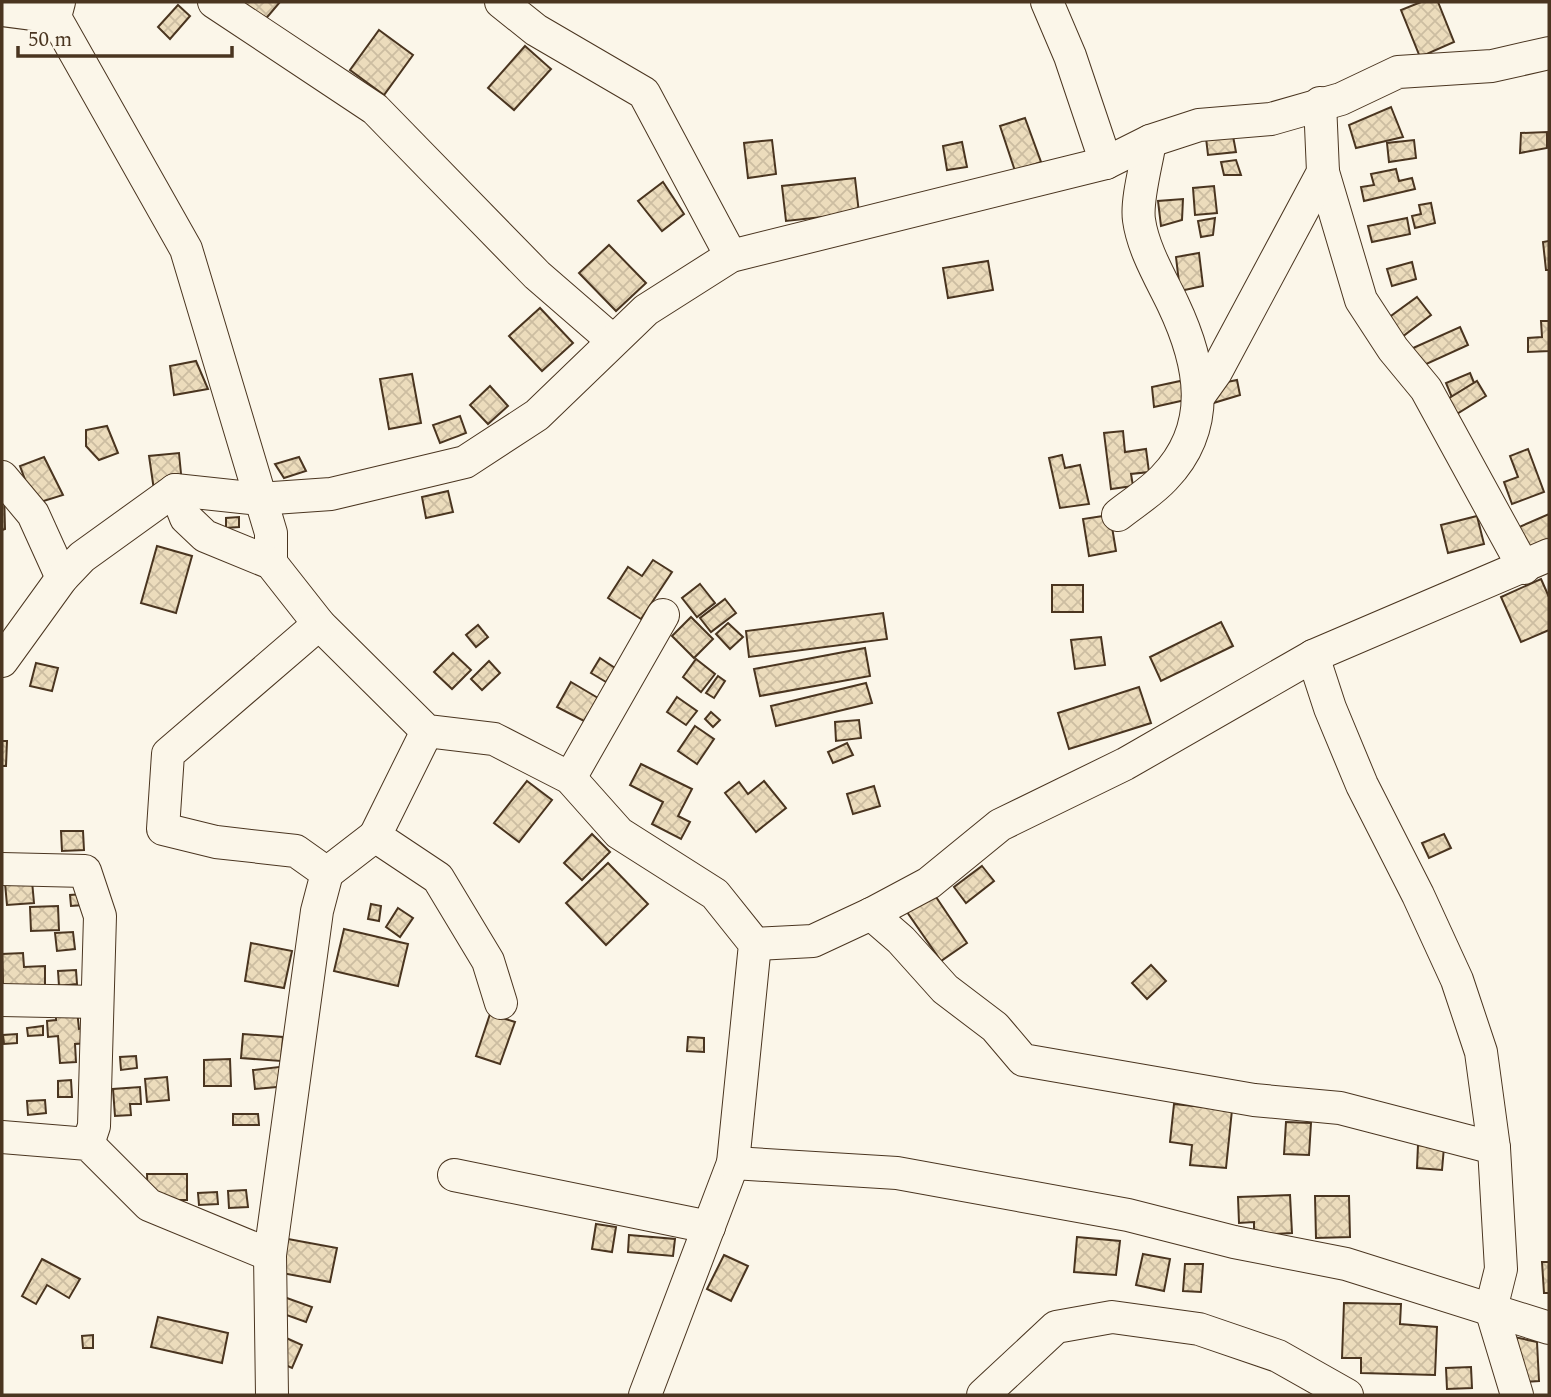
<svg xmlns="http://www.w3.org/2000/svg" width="1551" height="1397" viewBox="0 0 1551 1397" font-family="Spectral,serif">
	<defs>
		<pattern id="building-cross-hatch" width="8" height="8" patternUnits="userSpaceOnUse" patternTransform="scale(1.75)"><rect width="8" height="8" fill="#ecdcbc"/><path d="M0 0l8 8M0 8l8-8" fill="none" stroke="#ccbda1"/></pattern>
	</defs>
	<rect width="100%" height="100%" fill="#fbf6e9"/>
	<g fill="url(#building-cross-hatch)" stroke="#4a3520" stroke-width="2">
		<path d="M239,2h41l-17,20z"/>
		<path d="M1421,2h17l16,40 -34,15 -19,-47z"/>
		<path d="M178,5l12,11 -20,23 -12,-12z"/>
		<path d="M379,30l34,25 -29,40 -34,-25z"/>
		<path d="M525,46l26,23 -37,41 -26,-22z"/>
		<path d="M1391,107l12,30 -47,11 -7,-23z"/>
		<path d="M1025,118l16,44 -26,9 -15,-45z"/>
		<path d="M1547,132v16l-27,5 1,-20z"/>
		<path d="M1233,136l3,16 -28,3 -2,-17z"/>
		<path d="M772,140l4,34 -28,4 -4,-35z"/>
		<path d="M1414,140l2,18 -27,4 -2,-19z"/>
		<path d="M962,142l5,25 -20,3 -4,-24z"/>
		<path d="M1236,160l5,15h-17l-3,-13z"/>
		<path d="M1396,169l3,12 13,-3 3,11 -51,12 -3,-14 13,-2 -3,-11z"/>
		<path d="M855,178l4,35 -73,8 -4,-35z"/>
		<path d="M663,182l21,32 -22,17 -24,-30z"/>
		<path d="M1214,186l3,27 -22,2 -2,-27z"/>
		<path d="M1183,199l-1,21 -21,6 -3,-25z"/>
		<path d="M1431,203l4,20 -20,5 -3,-12 9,-2 -2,-9z"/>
		<path d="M1215,218l-2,17 -12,2 -3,-16z"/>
		<path d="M1407,218l3,16 -38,8 -4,-16z"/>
		<path d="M1549,241v29h-3l-3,-28z"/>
		<path d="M609,245l37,38 -30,28 -37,-38z"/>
		<path d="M1199,253l4,33 -23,5 -4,-34z"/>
		<path d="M988,261l5,29 -45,8 -5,-30z"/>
		<path d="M1412,262l4,17 -24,7 -5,-17z"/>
		<path d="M1417,297l14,18 -33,25 -14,-19z"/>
		<path d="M540,308l33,35 -31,28 -33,-35z"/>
		<path d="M1541,321h8v30l-21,1v-14l14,-1z"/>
		<path d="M1460,327l8,18 -46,21 -9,-18z"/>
		<path d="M196,361l12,28 -34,6 -4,-29z"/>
		<path d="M1470,373l7,17 -24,10 -7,-17z"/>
		<path d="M412,374l9,49 -32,6 -9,-50z"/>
		<path d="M1185,380l9,18 -40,9 -2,-20z"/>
		<path d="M1237,380l3,15 -30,9 2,-19z"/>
		<path d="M1477,381l9,15 -31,19 -9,-15z"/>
		<path d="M490,386l18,20 -20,18 -18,-19z"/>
		<path d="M460,416l6,17 -26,10 -7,-18z"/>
		<path d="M107,426l11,27 -19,7 -13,-14v-16z"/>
		<path d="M1123,431l2,21 21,-3 3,23 -18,2 2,12 -22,3 -7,-56z"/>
		<path d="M1528,449l16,43 -32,12 -8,-22 14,-5 -8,-21z"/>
		<path d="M179,453l3,31 -28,6 -5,-34z"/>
		<path d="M1062,455l3,13 15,-3 9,39 -29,4 -11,-50z"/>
		<path d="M44,457l19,38 -29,9 -14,-38z"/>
		<path d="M299,457l7,14 -22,7 -9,-14z"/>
		<path d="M2,490h2l1,39 -3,1z"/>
		<path d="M448,491l5,21 -27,6 -4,-21z"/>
		<path d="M1549,514v29l-21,9 -11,-24z"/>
		<path d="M1110,515l6,36 -27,5 -6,-37z"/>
		<path d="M1477,516l7,28 -36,9 -7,-28z"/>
		<path d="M239,517v10l-13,1v-10z"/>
		<path d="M157,546l35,10 -16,57 -35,-10z"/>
		<path d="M653,560l19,12 -31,47 -33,-21 20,-31 14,9z"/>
		<path d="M1541,579l8,18v33l-28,12 -20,-45z"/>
		<path d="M700,584l15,19 -18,14 -15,-19z"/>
		<rect x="1052" y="585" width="31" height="27"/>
		<path d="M725,599l11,14 -25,19 -11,-14z"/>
		<path d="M883,613l4,26 -138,18 -3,-26z"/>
		<path d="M691,617l22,22 -19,19 -22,-22z"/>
		<path d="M1221,622l12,24 -72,35 -11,-24z"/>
		<path d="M728,623l15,14 -13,12 -14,-15z"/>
		<path d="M478,625l10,12 -12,10 -10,-12z"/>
		<path d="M1101,637l4,28 -30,4 -4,-29z"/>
		<path d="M865,648l5,28 -110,20 -6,-27z"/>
		<path d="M453,653l18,17 -19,19 -18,-17z"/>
		<path d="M600,658l15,10 -9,14 -15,-9z"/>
		<path d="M696,659l19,15 -14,18 -18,-15z"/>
		<path d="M489,661l11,12 -18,17 -11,-11z"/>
		<path d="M36,663l22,5 -6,23 -22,-5z"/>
		<path d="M718,676l7,5 -11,17 -8,-5z"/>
		<path d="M571,682l27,16 -14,23 -27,-14z"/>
		<path d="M866,683l6,20 -96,23 -5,-20z"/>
		<path d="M1139,687l12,36 -82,26 -11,-36z"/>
		<path d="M677,697l20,14 -11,14 -19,-13z"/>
		<path d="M711,712l9,8 -7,7 -8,-8z"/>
		<path d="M859,720l2,18 -25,3 -1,-19z"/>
		<path d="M695,726l19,13 -17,25 -19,-13z"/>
		<path d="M2,741h5l-1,25h-4z"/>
		<path d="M847,743l6,12 -20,8 -5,-11z"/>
		<path d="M641,764l51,25 -14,27 12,6 -9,17 -29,-15 11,-22 -33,-17z"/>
		<path d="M527,781l25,19 -33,42 -25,-19z"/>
		<path d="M764,781l22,27 -30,24 -31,-39 14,-11 9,12z"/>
		<path d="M874,786l6,20 -27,8 -6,-20z"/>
		<path d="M61,831h22l1,19 -22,1z"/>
		<path d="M592,834l18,18 -28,28 -18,-17z"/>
		<path d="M1444,834l7,14 -22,10 -7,-15z"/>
		<path d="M608,863l40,41 -42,41 -40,-42z"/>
		<path d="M982,866l12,15 -28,22 -12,-16z"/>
		<path d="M32,881l2,22 -27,2 -2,-22z"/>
		<path d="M84,894v11l-13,1 -1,-11z"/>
		<path d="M934,894l33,49 -26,18 -34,-49z"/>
		<path d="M371,904l10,2 -2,15 -11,-2z"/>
		<path d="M58,906l1,24 -28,1 -1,-24z"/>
		<path d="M398,908l15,10 -13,19 -14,-10z"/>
		<path d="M344,929l64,15 -10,42 -64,-15z"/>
		<path d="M73,932l2,17 -18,2 -2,-18z"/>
		<path d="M251,943l41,8 -8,37 -39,-7z"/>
		<path d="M23,953l1,14 21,-1v19l-42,2 -1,-33z"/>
		<path d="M1151,965l15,16 -19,18 -15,-16z"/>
		<path d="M76,970l1,14 -18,2 -1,-15z"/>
		<path d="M77,1010l2,19 9,-1 1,15 -14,1 1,18 -16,1 -2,-27 -10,1 -1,-16 9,-1v-9z"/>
		<path d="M490,1014l25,8 -15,42 -24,-8z"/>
		<path d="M43,1026v9l-15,1 -1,-8z"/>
		<path d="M17,1034v9l-13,1 -1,-9z"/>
		<path d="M243,1034l40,3 -2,24 -40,-3z"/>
		<path d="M688,1037l16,1v14l-17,-1z"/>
		<path d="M136,1056l1,12 -16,2 -1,-13z"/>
		<path d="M230,1059l1,27h-27v-26z"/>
		<path d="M287,1066l1,20 -33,3 -2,-19z"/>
		<path d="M167,1077l2,23 -22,2 -2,-23z"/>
		<path d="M71,1080l1,17h-14v-16z"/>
		<path d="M140,1087l1,17h-11l1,11 -16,1 -2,-27z"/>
		<path d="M45,1100l1,13 -18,2 -1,-14z"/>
		<path d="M1174,1104l58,6 -6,58 -36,-3 2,-20 -22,-3z"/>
		<path d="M233,1114h25l1,11h-26z"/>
		<path d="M1286,1122l25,1 -2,32 -25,-1z"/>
		<path d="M1418,1145l26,2 -2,23 -25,-2z"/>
		<path d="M147,1174h40v26h-39z"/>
		<path d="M246,1190l2,17 -19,1 -1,-17z"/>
		<path d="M217,1192l1,12 -19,1 -1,-12z"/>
		<path d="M1290,1195l2,38 -38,2v-13l-15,1 -1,-26z"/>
		<path d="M1315,1196h34l1,41 -34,1z"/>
		<path d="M596,1224l20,3 -4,25 -20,-3z"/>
		<path d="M629,1235l46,4 -2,17 -45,-4z"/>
		<path d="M1077,1237l43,4 -4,34 -42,-3z"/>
		<path d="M288,1239l49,9 -7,34 -48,-9z"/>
		<path d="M1143,1254l27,5 -6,32 -28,-6z"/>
		<path d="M724,1255l24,11 -17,35 -24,-12z"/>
		<path d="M42,1259l38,20 -11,19 -22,-13 -11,19 -14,-8z"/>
		<path d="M1542,1262h7v31h-5z"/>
		<path d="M1185,1264h18l-2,28 -18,-1z"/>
		<path d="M284,1297l28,10 -6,15 -28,-10z"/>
		<path d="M1344,1303l57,1 -1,20 37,3 -2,48 -74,-2v-15h-19z"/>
		<path d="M158,1317l70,16 -6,30 -71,-16z"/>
		<path d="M93,1335v13h-10l-1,-12z"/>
		<path d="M1505,1335l32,7 2,39 -16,1z"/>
		<path d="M284,1337l18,8 -10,23 -18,-8z"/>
		<path d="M1471,1367l1,21 -25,1 -1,-21z"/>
	</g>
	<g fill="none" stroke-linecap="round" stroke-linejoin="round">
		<g stroke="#4a3520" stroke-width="34">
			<g id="minor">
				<path d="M59,2l-4,15 131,232 85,284v30"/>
				<path d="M214,2l161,107 162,166 75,65"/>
				<path d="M501,2l35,28 108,63 87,163"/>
				<path d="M1047,2l23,54 36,107"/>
				<path d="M2,10l53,7"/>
				<path d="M1323,172l38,128 32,49 33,40 98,179"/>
				<path d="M1201,393l15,-21 107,-200 -3,-69"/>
				<path d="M2,477l31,37 29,64"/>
				<path d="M175,490l11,28 19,18 66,27 48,61 108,107 67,8 76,39 49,55 96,61 40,50 -22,219 -88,232"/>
				<path d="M1118,515c15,-12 33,-23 46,-37 50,-52 37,-115 9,-174 -12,-25 -30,-55 -34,-84 -3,-20 8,-58 11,-79"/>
				<path d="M1313,656l17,52 32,77 56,110 39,85 24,72 13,96 7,121 -10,40 26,86"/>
				<path d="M2,661l60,-83 20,-21 93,-67 84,9 72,-5 134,-32 72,-47 109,-105 85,-54 375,-93 44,-22 49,-16 72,-6 70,-20 57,-27 94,-6 57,-13"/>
				<path d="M427,731l-52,105 63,42 50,83 13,42"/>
				<path d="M570,778l93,-163"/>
				<path d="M2,869l83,2 15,45 -6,210 -6,18"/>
				<path d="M327,873l48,-37"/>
				<path d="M871,914l30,26 44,49 50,38 28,33 231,40 86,8 154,40"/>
				<path d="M755,944l58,-3 58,-27 58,-31 71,-58 125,-61 188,-108 236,-101"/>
				<path d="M2,1000l95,2"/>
				<path d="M2,1137l86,7 61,61 121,50"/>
				<path d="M733,1163l164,10 231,42 106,27 112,22 203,64"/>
				<path d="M454,1175l255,52"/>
				<path d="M272,1395l-2,-140 47,-344 10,-38 -31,-22 -80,-9 -53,-13 5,-75 151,-130"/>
				<path d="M983,1395l73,-68 56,-10 87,12 79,27 69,39"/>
			</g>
		</g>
		<use href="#minor" stroke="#fbf6e9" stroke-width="32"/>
	</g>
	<rect width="1551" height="1397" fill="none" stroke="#4a3520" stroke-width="7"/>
	<path d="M18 46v10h214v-10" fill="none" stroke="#4a3520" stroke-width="3.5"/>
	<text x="28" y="46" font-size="21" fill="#4a3520" stroke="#fbf6e9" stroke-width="5" paint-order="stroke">50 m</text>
</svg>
